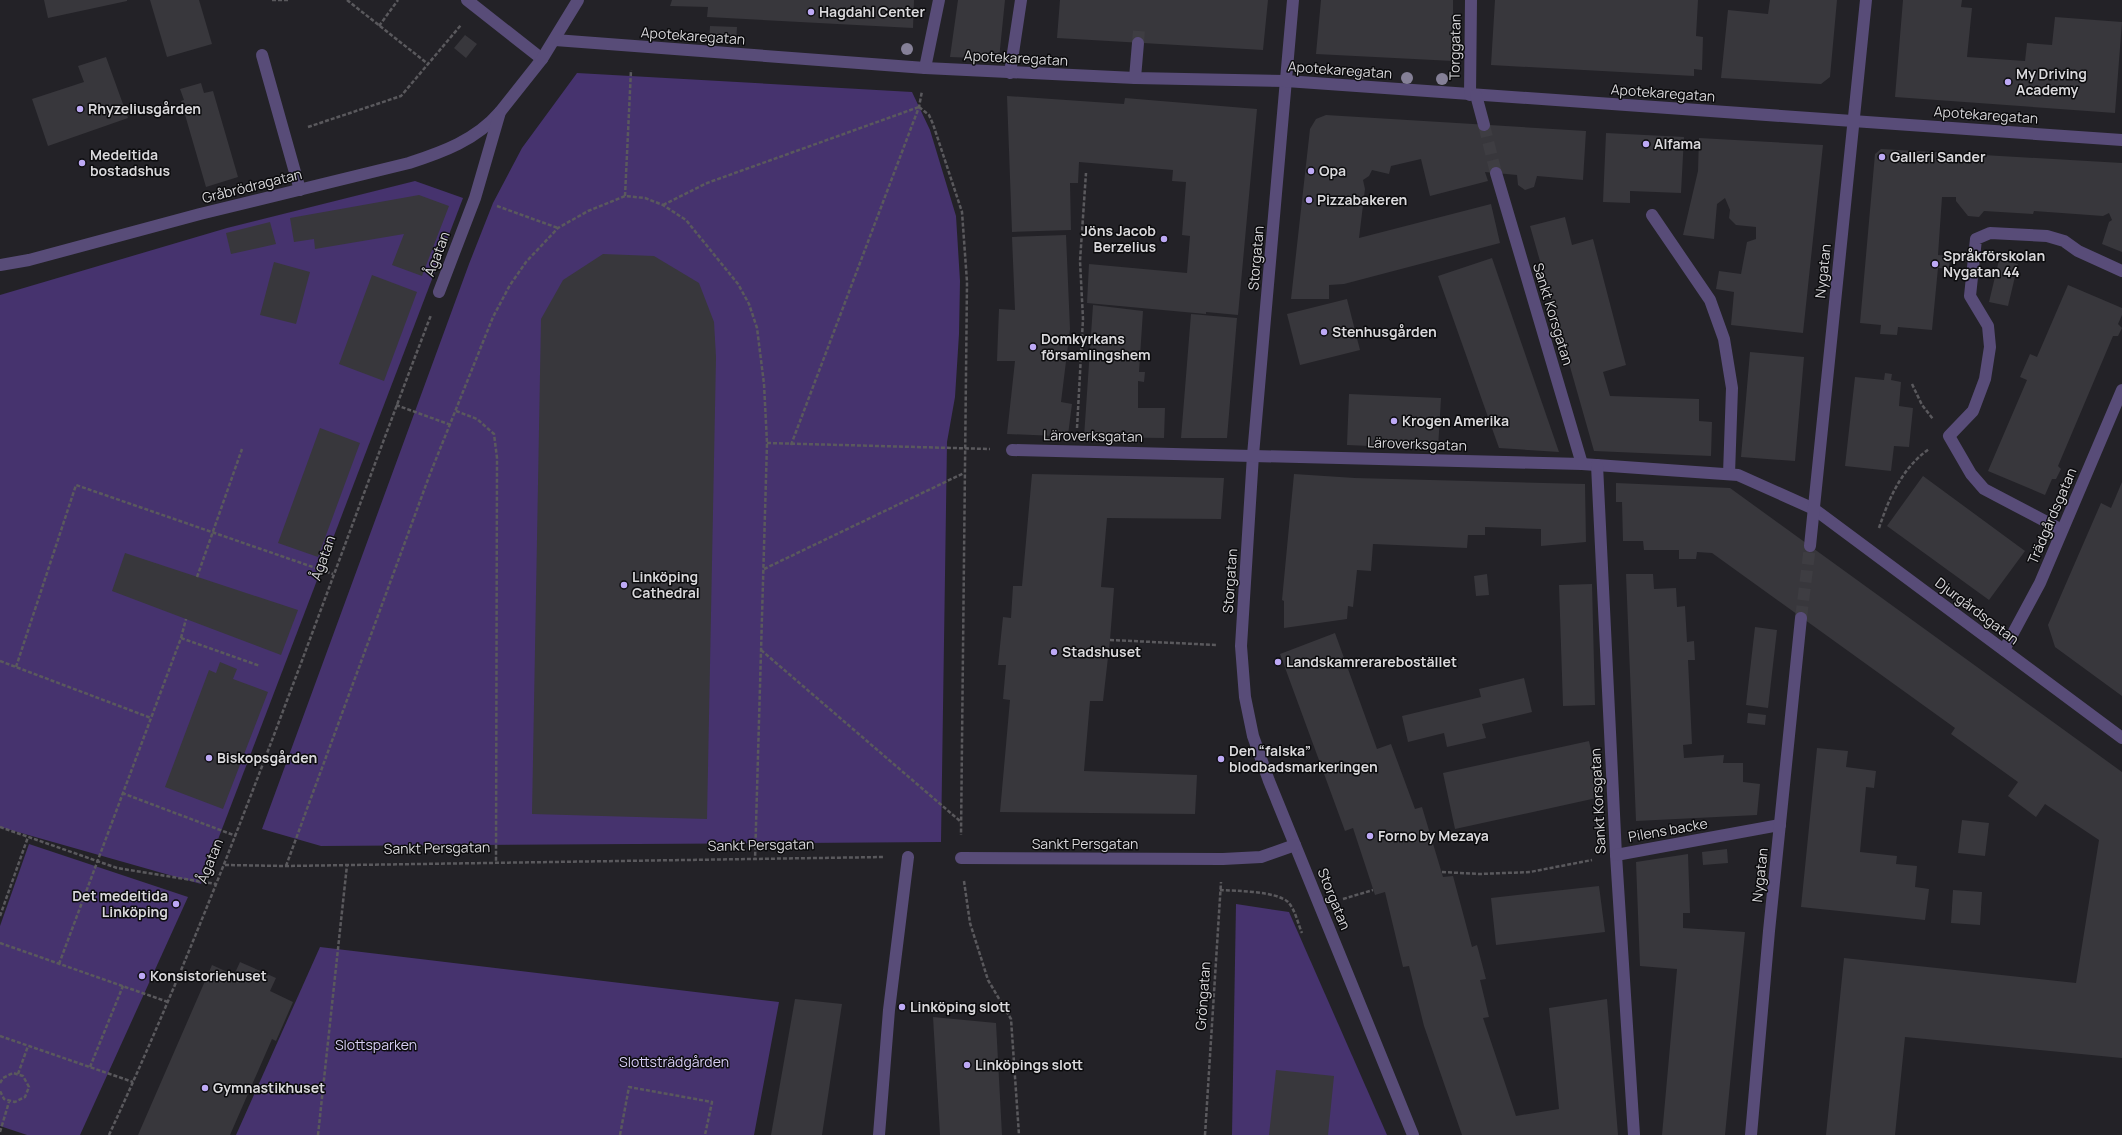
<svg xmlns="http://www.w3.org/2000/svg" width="2122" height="1135" viewBox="0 0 2122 1135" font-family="Manrope,sans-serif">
	<rect width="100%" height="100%" fill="#232227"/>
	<g fill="#46336e">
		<path d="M577,73l335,19 18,38 26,86 4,65 -1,53 -4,63 -8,45 -6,400 -620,4 -59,-17 207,-565 24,-61 29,-55z"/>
		<path d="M415,181l48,17 -262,686 -201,-57v-532l227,-67z"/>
		<path d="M29,844l159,53 -108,238h-53l-27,-9v-200z"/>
		<path d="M1236,904l53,8 98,223h-155z"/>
		<path d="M320,947l459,55 -25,133h-518z"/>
	</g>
	<g fill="#38373c">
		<path d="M44,0h83v1l-79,17z"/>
		<path d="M150,0h49l13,44 -45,13z"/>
		<path d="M672,0h242l-1,28 -206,-11 1,-10 -38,-1z"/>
		<path d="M958,0h47l-6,59 -49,-2z"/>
		<path d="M1060,0h208l-5,50 -206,-12z"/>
		<path d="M1321,0h132v61l-137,-7z"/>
		<path d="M1495,0h203l-2,36 7,1 -1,33 -8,-1v7l-203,-11z"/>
		<path d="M1770,0h67l-7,77 -9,7 -100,-6 7,-68 40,4z"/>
		<path d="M1903,0h59l-1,7 11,1 -5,49 58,4 2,-18 25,2 3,-28 67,5 -7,91 -220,-16z"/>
		<path d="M710,26l27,1 -1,16 -27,-1z"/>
		<path d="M465,35l12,9 -11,14 -12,-10z"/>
		<path d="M106,57l22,61 -80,28 -16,-47 52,-17 -6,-16z"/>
		<path d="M201,83l3,10 9,-2 25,86 -32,10 -25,-86 3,-1 -4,-11z"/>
		<path d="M1007,96l117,8 1,-6 132,11 -19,206 -32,-3v2l-119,-11 2,-39 98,9 3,-37 -8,-1 4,-53 -14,-1 1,-11 -94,-8 -1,21h-8l1,47 -59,2z"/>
		<path d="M1326,115l260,16 -3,49 -46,-4 -3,11 -9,3 -7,-5 -1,-10 -32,-3 3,9 -58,15 -9,-37 -30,7 -2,8 -17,-4 -3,6 -6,4 2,9 -6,49 132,-34 9,39 -156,41 -15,1v14h-38l19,-170 6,-10z"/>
		<path d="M1606,133l78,4 -3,56 -51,-2v12l-27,-1z"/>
		<path d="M1699,138l124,7 -20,188 -72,-8 3,-33 -18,-3 3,-18 22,3 6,-32 9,-3v-12l-20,-2 -7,-7 1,-8 -5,-12 -8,6 -3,35 -31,-4 15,-64z"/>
		<path d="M1881,149l241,14v89l-20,-8 7,-22 3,-2 -3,-7 -6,3 -69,-5 -1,3 -49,-3 -5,6 -11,-1 -12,-15v-4h-14l-4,58 12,1 -1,13 -11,-1 -6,62 -34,-3 -1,8 -17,-1 1,-9 -21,-2 15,-169z"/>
		<path d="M419,195l30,11 -27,70 -30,-11 12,-31 -89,15 -1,-10 -20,3 -4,-24z"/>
		<path d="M1565,217l7,28 21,-6 33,126 -23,7 7,24 89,3v22l13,1 -1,34 -117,-5 -64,-225z"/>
		<path d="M270,222l6,22 -45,10 -5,-21z"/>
		<path d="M1066,235l4,94 -9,73 11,2 -4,31 -12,-2v3l-49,-2 8,-73h-18l1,-27 1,-25 16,1 -3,-73z"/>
		<path d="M603,254l51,2 45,27 15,39 2,35 -9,462 -175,-5 9,-495 22,-39z"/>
		<path d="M1492,258l67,194 -60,-4 -61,-172z"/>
		<path d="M1999,260l19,4 -10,42 -19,-4z"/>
		<path d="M274,262l36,10 -14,52 -36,-9z"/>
		<path d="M372,275l45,17 -33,89 -45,-17z"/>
		<path d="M2068,285l54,23v7l-4,9 4,4 -4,8h-5l-55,130 3,3 -5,10h-4l-7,16 -57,-24 39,-91 -7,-3 10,-23 7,3z"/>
		<path d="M1347,299l13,51 -60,15 -13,-51z"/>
		<path d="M1093,305l50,6 -4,61h6l-1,10 -6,-1v27h27l-1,30 -80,-1z"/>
		<path d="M1191,314l46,4 -10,120h-46z"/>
		<path d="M1750,352l54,5 -9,104 -54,-4z"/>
		<path d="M1885,373l7,1 -1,6 10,2 -2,24 14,2 -4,39 -15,-1 -3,25 -46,-5 10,-89 29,3z"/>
		<path d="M1349,394l92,4 -3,51 -91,-4z"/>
		<path d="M320,428l40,15 -42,114 -40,-14z"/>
		<path d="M1032,474l192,4 -3,41 -114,-1 -6,69 13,1 -4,52 -7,61h-13l-6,70 113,4 -2,39 -195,-2 10,-112 -7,-1 3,-34h-8l5,-48 8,1 2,-32h9z"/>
		<path d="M1294,474l61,4 230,6 1,58 -45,4v-17l-56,-2v8h-17l-1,13 -94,-4 -2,27 -14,-1 -4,37 -5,-1 -1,13 -63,9v-27l-2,-1z"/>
		<path d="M1923,476l102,75 -36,49 -102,-74z"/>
		<path d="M2122,482v214l-67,-49 -7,-22 53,-122 10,5z"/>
		<path d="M1616,483l114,5 392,284v286l-217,-21 -10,98h-69l18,-177 232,25 23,-143 -54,-36 -9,13 -28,-21 10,-14 -67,-48 4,-6 -243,-175 -15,-1 -1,7h-17v-9h-35l-1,-9h-20l-1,-39h-6z"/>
		<path d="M125,553l173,57 -17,45 -169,-64z"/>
		<path d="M1487,574l2,21 -13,1 -2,-20z"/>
		<path d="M1626,574h27l1,15 22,-1 1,19 8,-1 2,36 7,-1 1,19h-7l4,84 -9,1 1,13 40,-3 -1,8h20v19l17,2 -3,31 -121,6z"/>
		<path d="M1592,584l3,121 -32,1 -4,-121z"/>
		<path d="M1755,627l22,3 -9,78 -22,-3z"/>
		<path d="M1335,633l42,116 14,-5 24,65 7,-2 21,70 10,-1 19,71 5,-2 9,34 -6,1 9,37 -6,1 33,98 43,-7 -10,-101 58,-9 11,136h-156l-38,-109 -15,-60 -6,1 -18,-75 -10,3 -22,-67 -8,3 -65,-177z"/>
		<path d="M220,662l17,7 -4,10 35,13 -45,117 -58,-22 44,-117 7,3z"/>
		<path d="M1524,678l8,34 -50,12 4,14 -39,9 -3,-14 -36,9 -6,-26 79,-19 -2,-8z"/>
		<path d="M1748,713l18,2 -1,10 -18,-2z"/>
		<path d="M1589,741l12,56 -146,32 -12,-56z"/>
		<path d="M1817,748l31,3 -2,16 30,4 -2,17 -8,-1 -6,65 37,4 -1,8 21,2 -2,21 14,2 -4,31 -124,-13z"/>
		<path d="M1962,820l27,3 -4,33 -27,-3z"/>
		<path d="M1727,849l1,14 -25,2 -1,-13z"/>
		<path d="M1688,854l2,59h-7v15l62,4 -20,203h-63l15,-166 -37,-3 -4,-104z"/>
		<path d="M1599,886l6,46 -109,13 -5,-47z"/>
		<path d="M1953,890l29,2 -2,33 -29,-2z"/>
		<path d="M240,962l36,16 -6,13 23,11 -17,39 -4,-2 -42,96h-92l74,-170 22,10z"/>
		<path d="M795,999l47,5 -20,131h-51z"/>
		<path d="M933,1017l63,6 6,112h-62z"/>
		<path d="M1276,1070l58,6 -6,59h-59z"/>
	</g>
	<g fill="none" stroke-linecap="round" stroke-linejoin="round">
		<g stroke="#3e3d42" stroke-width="12" stroke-dasharray="12 6" stroke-linecap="butt">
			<path d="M1138,43l1,-13"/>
			<path d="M1484,125l12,48"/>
			<path d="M1801,618l9,-72"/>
		</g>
		<g stroke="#5a595d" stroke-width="2.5" stroke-dasharray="4 2" stroke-linecap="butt">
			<path d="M272,0h18"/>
			<path d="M347,0l81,64"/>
			<path d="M379,26l19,-26"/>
			<path d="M919,107l10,8 4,9 29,88 5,70 -6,553"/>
			<path d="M308,127l93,-31 60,-71"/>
			<path d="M625,196l6,-126"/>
			<path d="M663,205l44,-22 212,-76"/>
			<path d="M497,206l61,22"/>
			<path d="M1912,384l10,21 11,14"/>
			<path d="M396,405l55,20"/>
			<path d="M456,411l21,8 17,15 3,24 -1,404"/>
			<path d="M1077,428l6,-109 -3,-58 6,-88"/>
			<path d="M767,443l223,6"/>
			<path d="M791,445l128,-338 3,-16"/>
			<path d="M1879,528c10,-30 23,-60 50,-79"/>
			<path d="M764,569l200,-96"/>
			<path d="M197,577l45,-128"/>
			<path d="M181,638l5,-19"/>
			<path d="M1110,640l107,5"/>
			<path d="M761,650l199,171"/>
			<path d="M0,661l151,57"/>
			<path d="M16,667l60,-182 257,89"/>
			<path d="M122,793l114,43"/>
			<path d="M0,827l117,41 99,16"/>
			<path d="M225,865l61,1 598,-9"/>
			<path d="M286,866l144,-392 63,-157 17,-32 16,-23 32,-34 30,-17 37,-15 20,2 18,7 23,15 52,64 11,20 8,24 7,56 3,59 -12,417"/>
			<path d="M1442,872l37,2 51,-2 62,-12"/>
			<path d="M964,881l6,42 18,57 23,39 8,116"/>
			<path d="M1220,890c16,1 56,1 68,12 7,7 10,22 14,31"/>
			<path d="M1343,899l30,-9"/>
			<path d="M0,916l28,-79"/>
			<path d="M0,943l168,59"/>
			<path d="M59,964l122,-326 79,28"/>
			<path d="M0,1036l133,46"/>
			<path d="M90,1067l33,-81"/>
			<path d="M18,1074l10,-28"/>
			<path d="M0,1083l3,-5 10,-5 10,3 6,11 -4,10 -10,5 -11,-3 -4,-8"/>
			<path d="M0,1132l9,-30"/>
			<path d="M109,1135c123,-267 217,-546 322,-820"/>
			<path d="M318,1135l29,-270"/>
			<path d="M620,1135l9,-48 83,15 -7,33"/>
			<path d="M1205,1135l16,-253"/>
		</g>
		<g stroke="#584c78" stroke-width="12">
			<path d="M467,0l75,59"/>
			<path d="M1293,0l-40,455 -12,191 4,51 8,39 16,45 144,354"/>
			<path d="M555,40l370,28 210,10 151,3 836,59"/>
			<path d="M262,55l38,135"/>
			<path d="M925,68l14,-68"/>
			<path d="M1010,73l11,-73"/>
			<path d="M1135,78l3,-35"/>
			<path d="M1470,95l1,-95"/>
			<path d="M1476,95l8,30"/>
			<path d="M1496,173l86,291"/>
			<path d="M1652,215l58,85 14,39 8,49 -3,86"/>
			<path d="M0,265l29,-5 171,-46 209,-51c34,-11 67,-23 91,-51"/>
			<path d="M439,292l36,-94 25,-86 42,-53 36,-59"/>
			<path d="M1012,450l570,14 156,11 76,34 308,229"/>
			<path d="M1597,465l19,390 18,280"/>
			<path d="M2062,530l-78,-41 -13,-15 -22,-38 24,-25 12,-32 5,-32 -2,-21 -18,-30 6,-57 14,-6 57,3 17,5 14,10 44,20"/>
			<path d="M1810,546l56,-546"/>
			<path d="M2004,650l36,-67 82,-193"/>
			<path d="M1616,855l164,-30"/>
			<path d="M961,858l262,1 38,-2 34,-12"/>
			<path d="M879,1135l10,-125 19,-153"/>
			<path d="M1751,1135l18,-204 32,-313"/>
		</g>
	</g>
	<g fill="#858097">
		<circle cx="907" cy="49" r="6"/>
		<circle cx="1359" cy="74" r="6"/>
		<circle cx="1407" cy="78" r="6"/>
		<circle cx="1442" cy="79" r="6"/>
	</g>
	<g fill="#bda9f5" stroke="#0c0c0e" stroke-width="1.5">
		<circle cx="811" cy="12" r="4"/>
		<circle cx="2008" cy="82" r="4"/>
		<circle cx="80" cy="109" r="4"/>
		<circle cx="1646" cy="144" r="4"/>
		<circle cx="1882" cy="157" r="4"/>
		<circle cx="82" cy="163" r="4"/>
		<circle cx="1311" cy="171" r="4"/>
		<circle cx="1309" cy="200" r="4"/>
		<circle cx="1164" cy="239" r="4"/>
		<circle cx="1935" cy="264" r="4"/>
		<circle cx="1324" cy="332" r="4"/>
		<circle cx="1033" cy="347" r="4"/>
		<circle cx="1394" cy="421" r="4"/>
		<circle cx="624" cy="585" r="4"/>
		<circle cx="1054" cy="652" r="4"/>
		<circle cx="1278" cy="662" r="4"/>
		<circle cx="209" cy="758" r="4"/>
		<circle cx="1221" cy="759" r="4"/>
		<circle cx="1370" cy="836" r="4"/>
		<circle cx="176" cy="904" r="4"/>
		<circle cx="142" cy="976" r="4"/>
		<circle cx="902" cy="1007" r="4"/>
		<circle cx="967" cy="1065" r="4"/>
		<circle cx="205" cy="1088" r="4"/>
	</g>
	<g text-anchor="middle" stroke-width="3" stroke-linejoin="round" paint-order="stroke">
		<g font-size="14" font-weight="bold" fill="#d9d8db" stroke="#0c0c0e" text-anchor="start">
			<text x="819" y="17">Hagdahl Center</text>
			<text x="2016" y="79">My Driving<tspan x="2016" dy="16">Academy</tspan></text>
			<text x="88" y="114">Rhyzeliusgården</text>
			<text x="1654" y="149">Alfama</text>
			<text x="90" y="160">Medeltida<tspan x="90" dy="16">bostadshus</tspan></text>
			<text x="1890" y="162">Galleri Sander</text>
			<text x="1319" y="176">Opa</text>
			<text x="1317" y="205">Pizzabakeren</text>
			<text x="1156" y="236" text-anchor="end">Jöns Jacob<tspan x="1156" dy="16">Berzelius</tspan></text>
			<text x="1943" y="261">Språkförskolan<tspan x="1943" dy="16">Nygatan 44</tspan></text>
			<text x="1332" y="337">Stenhusgården</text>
			<text x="1041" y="344">Domkyrkans<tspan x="1041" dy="16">församlingshem</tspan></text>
			<text x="1402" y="426">Krogen Amerika</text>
			<text x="632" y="582">Linköping<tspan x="632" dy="16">Cathedral</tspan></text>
			<text x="1062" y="657">Stadshuset</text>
			<text x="1286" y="667">Landskamrerarebostället</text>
			<text x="1229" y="756">Den “falska”<tspan x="1229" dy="16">blodbadsmarkeringen</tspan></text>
			<text x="217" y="763">Biskopsgården</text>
			<text x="1378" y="841">Forno by Mezaya</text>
			<text x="168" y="901" text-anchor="end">Det medeltida<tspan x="168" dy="16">Linköping</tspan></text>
			<text x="150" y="981">Konsistoriehuset</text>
			<text x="910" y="1012">Linköping slott</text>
			<text x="975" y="1070">Linköpings slott</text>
			<text x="213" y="1093">Gymnastikhuset</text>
		</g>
		<g font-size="14" fill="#d9d8db" stroke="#0c0c0e">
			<text transform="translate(693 36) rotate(4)" y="5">Apotekaregatan</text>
			<text transform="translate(1455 47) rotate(-89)" y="5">Torggatan</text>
			<text transform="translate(1016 58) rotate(3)" y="5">Apotekaregatan</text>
			<text transform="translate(1340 70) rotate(4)" y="5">Apotekaregatan</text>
			<text transform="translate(1663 93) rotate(4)" y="5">Apotekaregatan</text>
			<text transform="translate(1986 115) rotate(4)" y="5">Apotekaregatan</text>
			<text transform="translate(252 186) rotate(-14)" y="5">Gråbrödragatan</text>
			<text transform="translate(437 254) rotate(-69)" y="5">Ågatan</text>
			<text transform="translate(1256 258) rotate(-85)" y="5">Storgatan</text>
			<text transform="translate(1823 271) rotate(-84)" y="5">Nygatan</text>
			<text transform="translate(1553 314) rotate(73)" y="5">Sankt Korsgatan</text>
			<text transform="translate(1093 436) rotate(1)" y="5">Läroverksgatan</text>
			<text transform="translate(1417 444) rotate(2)" y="5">Läroverksgatan</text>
			<text transform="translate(2052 516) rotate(-67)" y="5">Trädgårdsgatan</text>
			<text transform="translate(323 558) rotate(-70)" y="5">Ågatan</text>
			<text transform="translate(1230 581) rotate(-86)" y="5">Storgatan</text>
			<text transform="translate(1977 611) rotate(37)" y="5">Djurgårdsgatan</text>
			<text transform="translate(1598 801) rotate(-93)" y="5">Sankt Korsgatan</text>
			<text transform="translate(1668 830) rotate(-10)" y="5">Pilens backe</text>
			<text x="1085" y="849">Sankt Persgatan</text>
			<text transform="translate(761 845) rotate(-1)" y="5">Sankt Persgatan</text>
			<text transform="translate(437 848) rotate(-1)" y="5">Sankt Persgatan</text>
			<text transform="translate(210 861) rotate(-68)" y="5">Ågatan</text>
			<text transform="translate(1760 875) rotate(-84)" y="5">Nygatan</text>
			<text transform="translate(1334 899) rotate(68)" y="5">Storgatan</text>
			<text transform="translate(1203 996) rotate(-86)" y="5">Gröngatan</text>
		</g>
		<g font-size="14" fill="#d6cdf3" stroke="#0c0c0e">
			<text x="376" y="1050">Slottsparken</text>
			<text x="674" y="1067">Slottsträdgården</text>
		</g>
	</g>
</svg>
